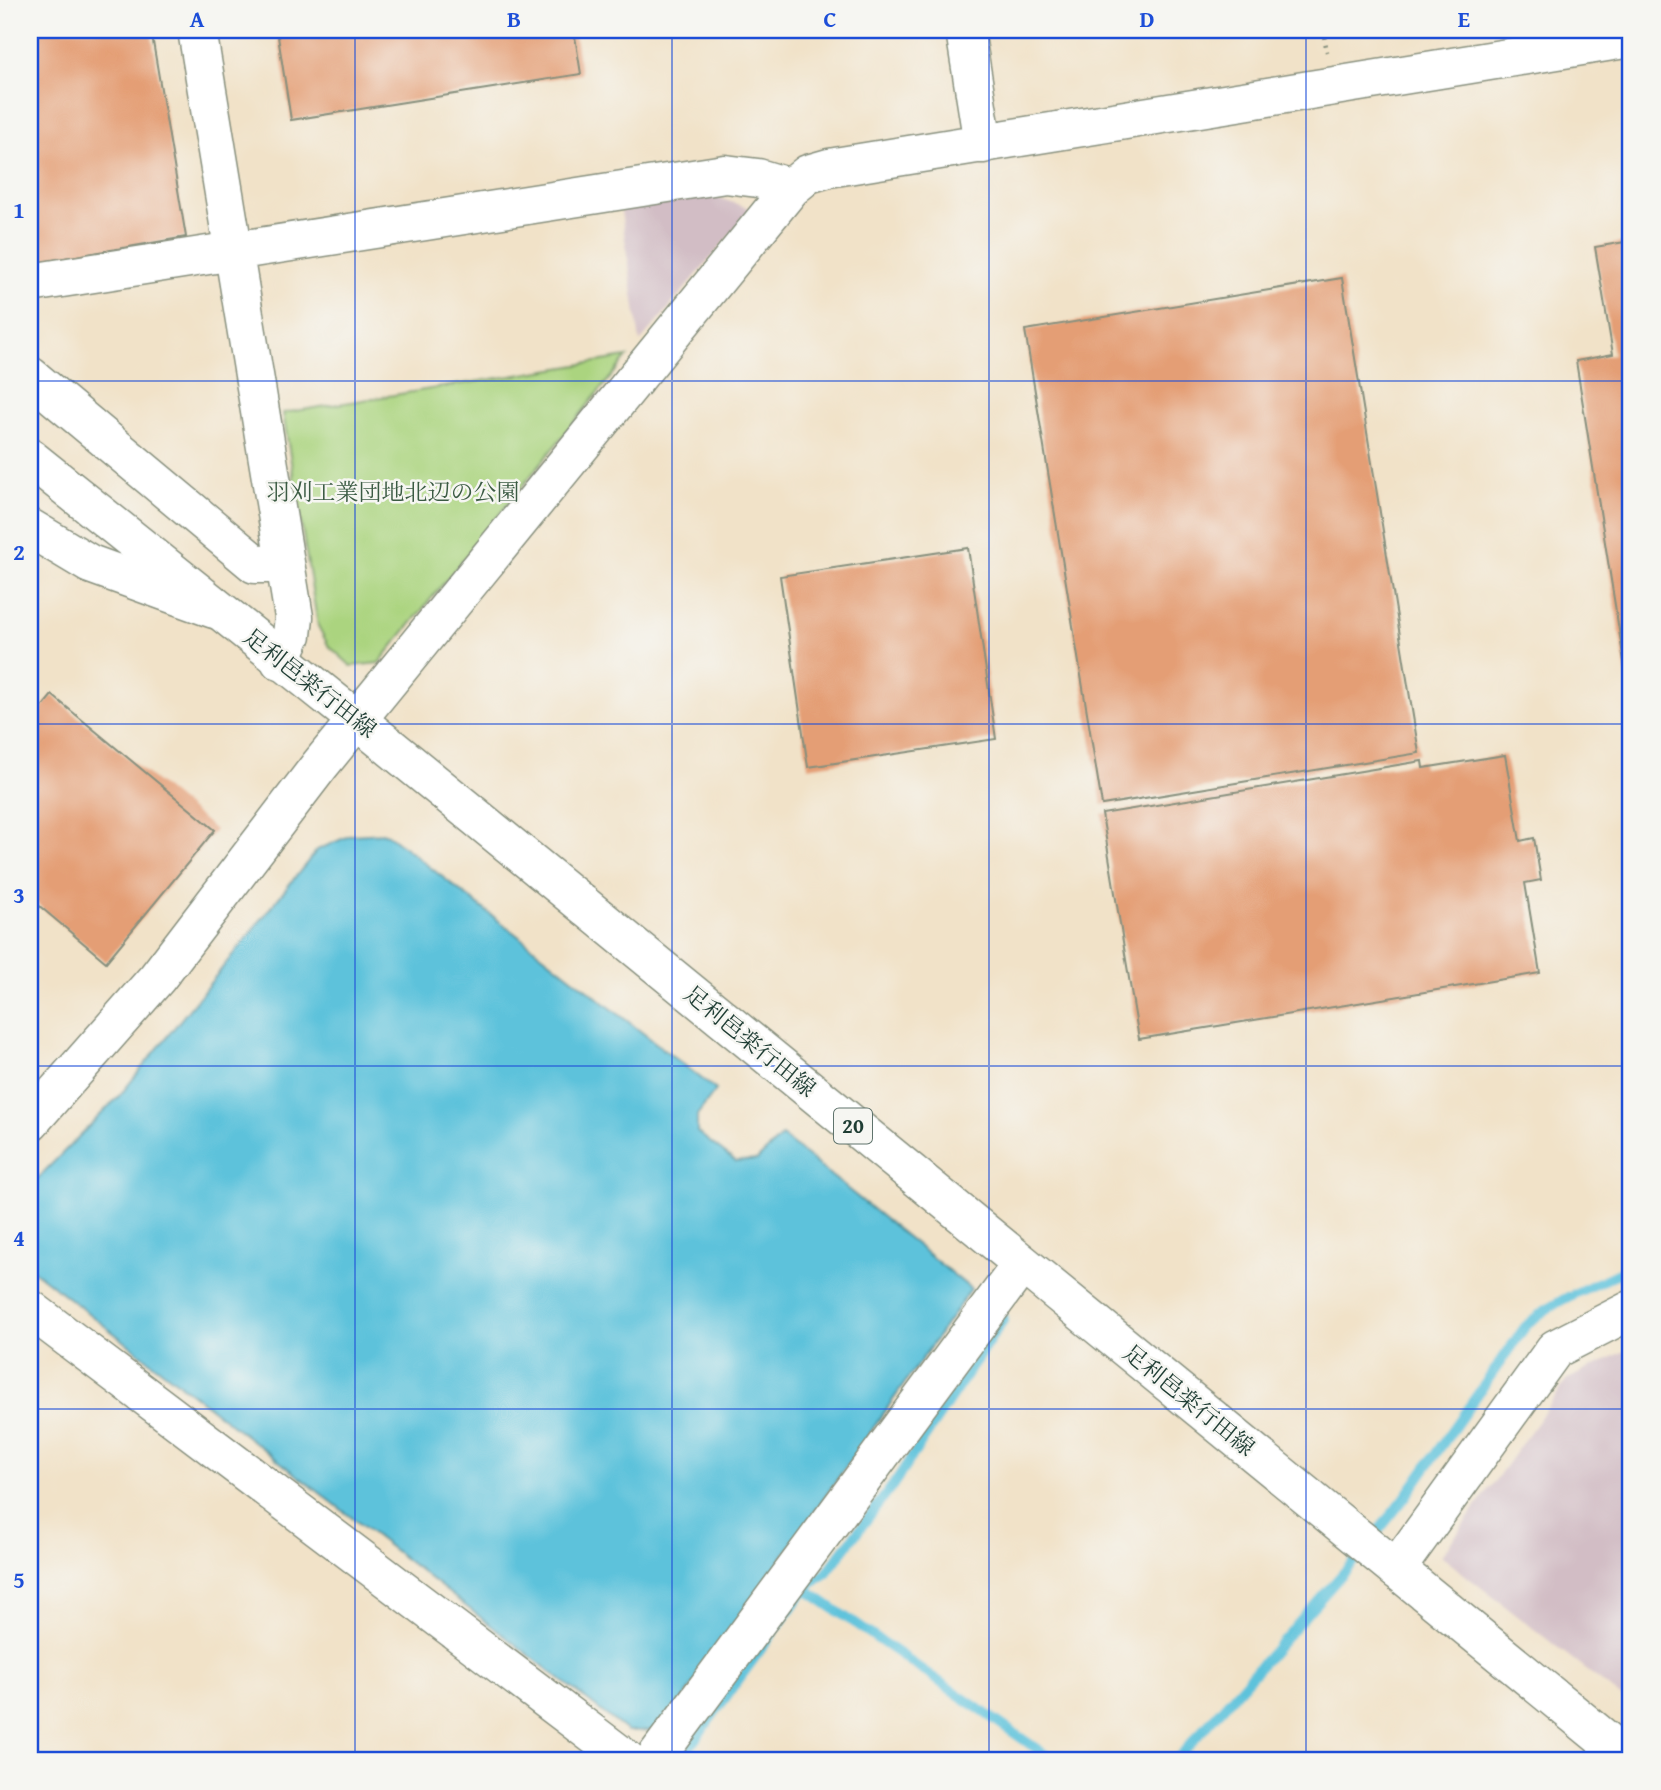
<svg xmlns="http://www.w3.org/2000/svg" width="1661" height="1790" font-family="'Gentium Book Plus','Noto Serif JP',serif">
<rect width="100%" height="100%" fill="#f6f6f2"/>
<filter id="ink" filterUnits="userSpaceOnUse"><feTurbulence type="fractalNoise" baseFrequency=".0143" numOctaves="2"/><feDisplacementMap in="SourceGraphic" scale="14" xChannelSelector="R" yChannelSelector="G"/><feConvolveMatrix kernelMatrix="1 2 1 2 8 2 1 2 1" color-interpolation-filters="sRGB"/></filter>
<filter id="wash" filterUnits="userSpaceOnUse"><feTurbulence type="fractalNoise" baseFrequency=".00686" numOctaves="4" result="noise"/><feDisplacementMap in="SourceGraphic" scale="28" xChannelSelector="R" yChannelSelector="G"/><feGaussianBlur stdDeviation="1.57" result="paint"/><feColorMatrix in="noise" values="0 0 0 0 0 0 0 0 0 0 0 0 0 0 0 0 0 1.4 0 .05"/><feComposite in="paint" operator="in"/></filter>
<g filter="url(#wash)">
<rect width="100%" height="100%" fill="#f1e2c8"/>
<path fill="#d2bdc5" d="M707 194 752 209 640 342 620 204Z
M1631 1348V1705L1441 1556 1568 1379Z"/>
<path fill="#abd47f" stroke="#65885a" stroke-width="2" d="M627 357 379 663 351 666 328 645 318 626 283 413Z"/>
<path fill="#5dc2db" stroke="#3e8088" stroke-width="2" d="M386 833 716 1090 697 1115V1132L736 1162 757 1160 782 1136 971 1289 661 1730 627 1731 30 1268V1186L121 1094 317 850 351 835Z"/>
<g fill="none" stroke-linecap="round" stroke-linejoin="round">
<path stroke="#5dc2db" stroke-width="10" d="M1371 1540 1404 1499 1525 1327C1553 1299 1596 1285 1631 1267
M805 1589 1053 1760
M680 1760 805 1589 827 1572 893 1485 1004 1319
M1176 1760 1362 1552"/>
</g>
<g id="blocks">
<path fill="#e49e74" d="M30 30H151L186 237 30 264Z
M277 30H574L581 74 291 120Z
M1631 241V699H1630L1576 361 1613 354 1595 247Z
M1342 278 1419 753 1102 805 1025 330Z
M968 548 996 739 808 767 780 576Z
M52 695 215 830 106 962 30 898V722Z
M1505 755 1520 841 1534 838 1541 880 1525 883 1540 973 1139 1039 1102 814 1422 761 1423 768Z"/>
</g>
</g>
<g filter="url(#ink)">
<use href="#blocks" fill-opacity="0" stroke="#88907e" stroke-width="2"/>
<g fill="none" stroke-linecap="round" stroke-linejoin="round">
<defs>
<path id="minor" d="M197 30 294 617 292 635 280 661
M965 30 983 144
M30 283 725 174 758 178 791 188
M30 376 255 564H285
M30 528 90 564 214 609
M30 1122 157 978 320 765 791 188 808 174 829 168 1631 38
M30 1309 627 1760
M1396 1569 1555 1349 1631 1310
M654 1760 1022 1264"/>
<path id="major" d="M30 458 357 720 1630 1760"/>
</defs>
<use href="#minor" stroke="#88907e" stroke-width="41"/>
<use href="#major" stroke="#88907e" stroke-width="41"/>
<path stroke="#88907e" stroke-width="4.5" stroke-dasharray="2 5" stroke-linecap="butt" d="M1323 30 1327 52"/>
<use href="#minor" stroke="#fff" stroke-width="38"/>
<use href="#major" stroke="#fff" stroke-width="38"/>
</g>
</g>
<path fill="none" stroke="#1d4ed8" stroke-width="2" stroke-opacity="0.55" d="M355 30V1760M672 30V1760M989 30V1760M1306 30V1760M30 381H1631M30 724H1631M30 1066H1631M30 1409H1631"/>
<g text-anchor="middle" stroke-width="5" stroke-linejoin="round" paint-order="stroke">
<rect fill="#f6f6f2" stroke="#60746d" stroke-width="2" x="834" y="1108.5" width="38" height="35" rx="5"/>
<g font-size="21" font-weight="bold" fill="#1f3d34">
<text x="853" y="1133">20</text>
</g>
<g font-size="23" fill="#3b5b43" stroke="#f6f6f2">
<text x="393" y="500">羽刈工業団地北辺の公園</text>
</g>
<g font-size="23" fill="#1f3d34" stroke="#f6f6f2">
<text transform="translate(310 683) rotate(38)" y="8">足利邑楽行田線</text>
<text transform="translate(750 1041) rotate(39)" y="8">足利邑楽行田線</text>
<text transform="translate(1189 1400) rotate(39)" y="8">足利邑楽行田線</text>
</g>
</g>
<rect width="1661" height="1790" fill="none" stroke="#f6f6f2" stroke-width="77"/>
<rect x="38" y="38" width="1584" height="1714" fill="none" stroke="#1d4ed8" stroke-width="2.5"/>
<g font-size="23" text-anchor="middle" font-weight="bold" fill="#1d4ed8">
<text x="197" y="27">A</text>
<text x="514" y="27">B</text>
<text x="830" y="27">C</text>
<text x="1147" y="27">D</text>
<text x="1464" y="27">E</text>
<text x="19" y="218">1</text>
<text x="19" y="560">2</text>
<text x="19" y="903">3</text>
<text x="19" y="1246">4</text>
<text x="19" y="1588">5</text>
</g>
</svg>
